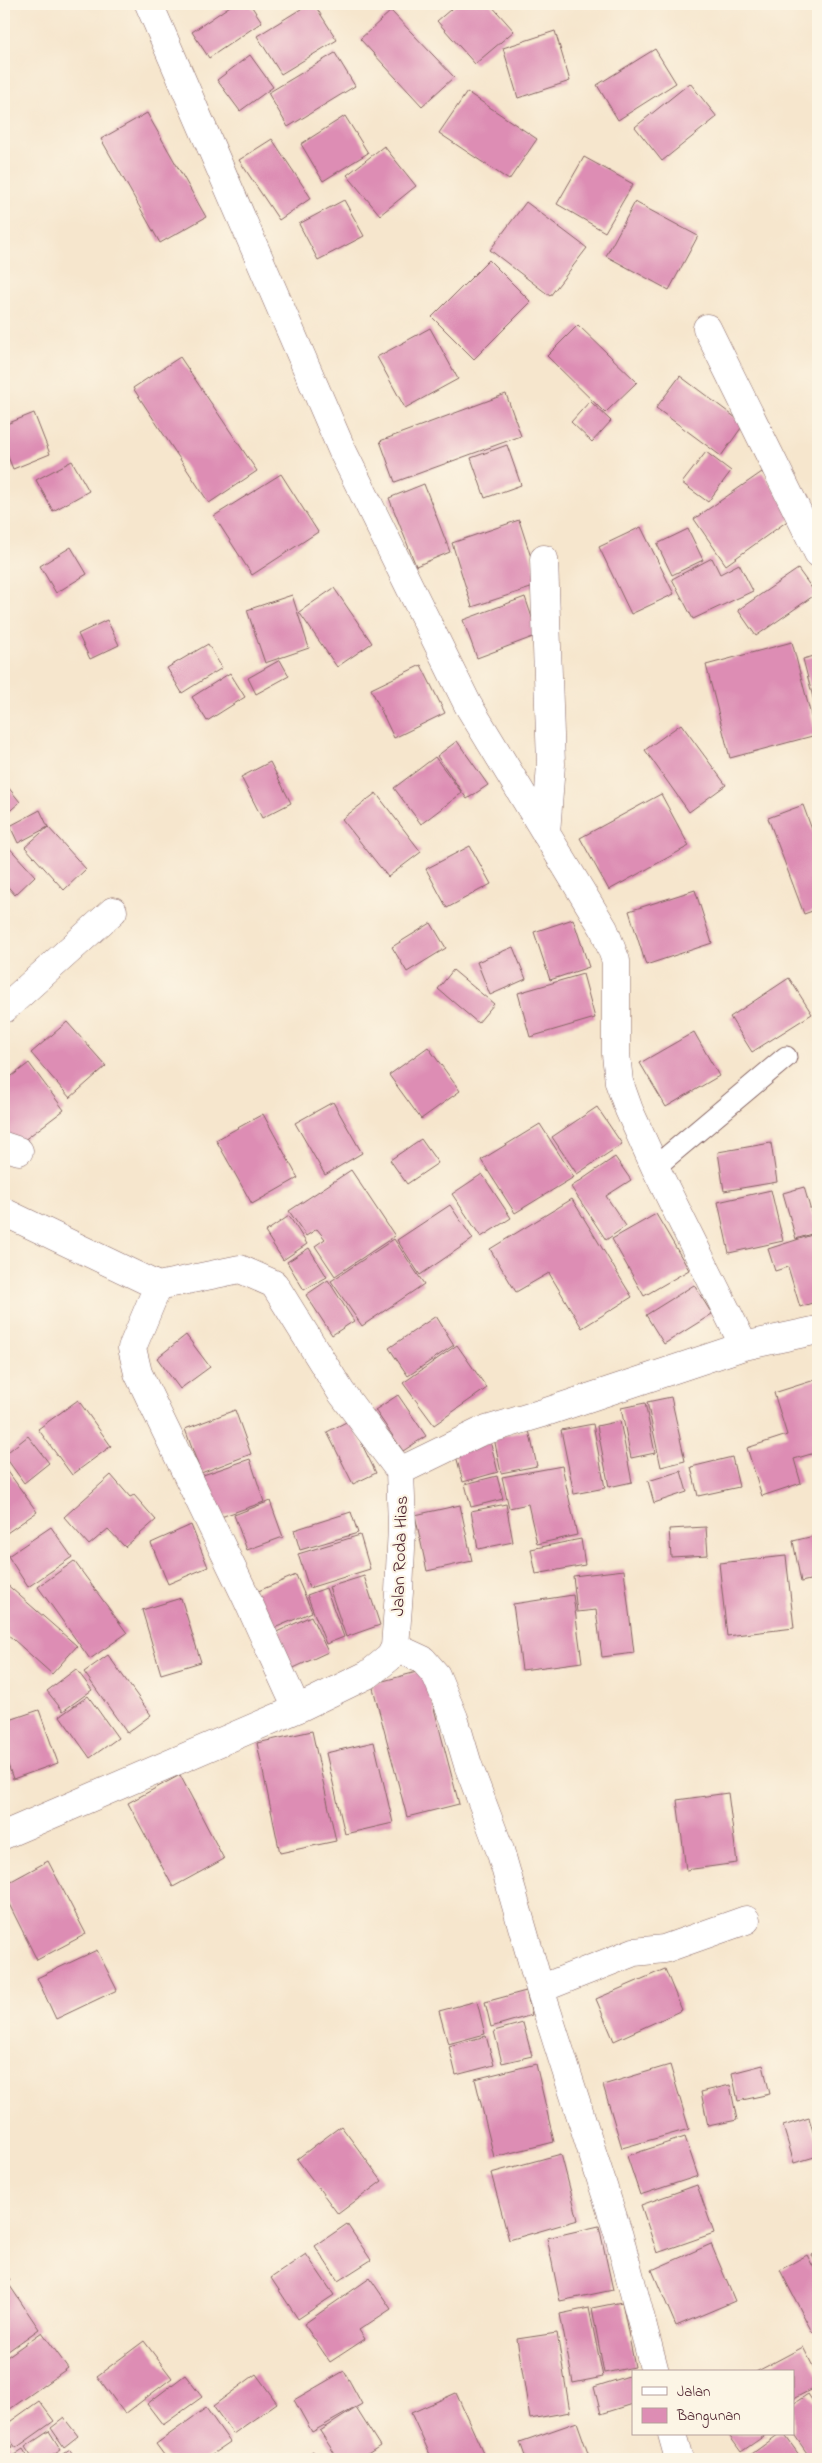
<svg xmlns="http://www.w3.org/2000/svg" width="822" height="2463" font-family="'Indie Flower',sans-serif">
<rect width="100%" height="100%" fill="#fcf5e5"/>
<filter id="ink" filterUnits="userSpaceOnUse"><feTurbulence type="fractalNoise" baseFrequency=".02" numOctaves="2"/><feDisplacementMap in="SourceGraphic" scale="10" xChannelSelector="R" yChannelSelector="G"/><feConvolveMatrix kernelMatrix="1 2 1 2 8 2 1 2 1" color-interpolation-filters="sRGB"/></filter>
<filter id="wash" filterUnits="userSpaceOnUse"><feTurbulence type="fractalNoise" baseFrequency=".0096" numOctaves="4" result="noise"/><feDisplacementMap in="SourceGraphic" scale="20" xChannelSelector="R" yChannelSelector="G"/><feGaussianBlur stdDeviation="1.12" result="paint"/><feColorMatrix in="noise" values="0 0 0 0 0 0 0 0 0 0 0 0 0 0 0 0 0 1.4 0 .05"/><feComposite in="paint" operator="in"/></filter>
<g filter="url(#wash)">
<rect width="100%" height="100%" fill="#f6e6cd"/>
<g id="blocks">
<path fill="#dd8db4" d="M233 4H250L262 22 209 58 192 32Z
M309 4H314L337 40 281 74 257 36Z
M457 4H490L514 31 475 64 437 21Z
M391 11 454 77 422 106 360 39Z
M555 31 570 81 518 98 503 48Z
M655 49 676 83 618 120 597 85Z
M335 53 355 86 288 127 268 93Z
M250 55 273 87 240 111 217 80Z
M690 83 717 117 662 161 635 127Z
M467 92 537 139 509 180 439 133Z
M147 113 206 217 160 243 101 139Z
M345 116 368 153 323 181 301 144Z
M272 139 311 198 279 220 239 160Z
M384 146 416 186 380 215 347 175Z
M584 157 633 184 605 232 557 204Z
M344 200 364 236 318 260 299 224Z
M526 202 587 248 550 296 490 250Z
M635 202 698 236 669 290 606 256Z
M489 260 531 302 474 359 432 317Z
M578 325 637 382 605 413 547 356Z
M430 328 458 379 405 408 377 357Z
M180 357 257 471 209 503 133 388Z
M680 376 744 424 721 456 656 408Z
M506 394 521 436 395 482 380 441Z
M590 401 611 421 592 442 571 422Z
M34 413 50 454 13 469 4 447V425Z
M507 445 521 485 485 498 471 458Z
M706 452 731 471 708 502 682 483Z
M72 461 89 491 53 511 36 480Z
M762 472 793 517 726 565 694 519Z
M281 474 318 532 252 575 214 516Z
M424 484 450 552 416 566 389 498Z
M519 520 540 585 472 607 452 543Z
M641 527 674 594 631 614 599 547Z
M688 529 703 560 672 575 657 544Z
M71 547 87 574 56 593 40 566Z
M712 558 720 574 739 564 753 591 693 619 672 579Z
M798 569 816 594 756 636 738 610Z
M334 588 372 643 337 667 299 612Z
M292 595 309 648 265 663 247 610Z
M525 597 538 635 477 658 463 620Z
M107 620 119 645 90 659 78 634Z
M792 642 816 735 730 758 706 665Z
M208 644 222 668 182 693 167 668Z
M818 655V717L803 659Z
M280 660 289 676 256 694 248 678Z
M421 665 445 713 394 738 371 689Z
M230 673 245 697 207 721 192 697Z
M681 724 726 785 689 812 645 750Z
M457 741 488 785 467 799 437 756Z
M435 757 462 793 421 824 394 788Z
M270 762 291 803 262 818 241 777Z
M4 782 20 802 4 816Z
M376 793 421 852 388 877 342 819Z
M661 794 689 846 609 890 580 838Z
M803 805 818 846V909L804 914 768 818Z
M40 810 48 827 86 869 64 890 25 847 48 827 18 843 10 826Z
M5 843 35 876 15 895 4 882Z
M470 846 491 884 447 908 426 869Z
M695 890 712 943 646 965 629 911Z
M573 919 589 967 550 980 534 932Z
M431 923 446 948 407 972 392 947Z
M513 947 526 979 490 995 477 962Z
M453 970 494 1004 478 1023 438 989Z
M583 974 595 1018 530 1037 518 993Z
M789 978 812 1014 752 1052 730 1017Z
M67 1022 106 1066 70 1098 31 1053Z
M694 1032 719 1076 666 1107 640 1063Z
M428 1047 460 1091 421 1119 389 1075Z
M29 1063 64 1110 15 1147 4 1132V1082Z
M333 1102 362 1153 325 1175 295 1123Z
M597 1107 622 1144 577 1174 552 1137Z
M263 1114 298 1178 252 1204 216 1140Z
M540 1124 574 1177 515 1213 481 1160Z
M421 1139 438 1163 407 1184 390 1160Z
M771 1143 777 1182 724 1191 718 1152Z
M615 1157 631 1180 606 1196 626 1226 606 1240 571 1187Z
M351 1170 395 1236 335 1276 315 1246 325 1239 317 1229 306 1236 289 1211Z
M482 1174 511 1218 481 1237 452 1194Z
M804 1187 817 1232 796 1239 783 1193Z
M771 1190 783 1241 729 1253 718 1202Z
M572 1199 632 1297 582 1328 549 1273 516 1292 490 1249Z
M450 1205 473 1239 420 1275 397 1240Z
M656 1214 689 1270 644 1296 612 1239Z
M289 1216 307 1244 283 1260 265 1232Z
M818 1233V1301L800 1307 788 1267 775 1271 768 1249Z
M394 1239 424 1284 362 1326 331 1281Z
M309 1248 327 1277 304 1290 287 1262Z
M328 1280 354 1321 332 1335 306 1295Z
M694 1285 712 1314 664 1344 646 1315Z
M436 1316 454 1345 408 1376 389 1348Z
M186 1335 210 1367 180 1389 157 1358Z
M457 1345 487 1388 434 1425 403 1383Z
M818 1379V1452L794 1459 801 1483 762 1496 747 1448 787 1435 774 1393Z
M398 1395 426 1436 403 1451 375 1410Z
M671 1397 685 1461 661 1467 647 1402Z
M78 1400 111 1446 72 1475 38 1429Z
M645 1403 655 1453 631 1458 621 1408Z
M235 1410 251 1454 201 1473 185 1429Z
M350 1420 376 1473 353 1484 327 1432Z
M620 1421 632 1482 609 1487 597 1426Z
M593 1424 605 1488 574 1494 561 1430Z
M529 1430 537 1466 501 1473 494 1438Z
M28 1436 49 1463 24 1483 4 1455Z
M490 1441 498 1472 463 1482 455 1452Z
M732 1457 739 1487 698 1496 691 1467Z
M250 1459 264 1502 215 1519 200 1476Z
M4 1466 37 1512 4 1535Z
M562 1466 577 1535 537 1544 528 1504 509 1508 502 1477Z
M681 1471 687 1492 654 1503 648 1481Z
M111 1475 130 1497 134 1495 156 1520 125 1547 108 1529 89 1545 64 1517Z
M497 1476 503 1499 471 1507 465 1484Z
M270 1501 283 1537 247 1550 234 1515Z
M506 1504 513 1542 478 1549 471 1511Z
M460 1505 472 1561 427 1571 415 1515Z
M351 1512 358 1533 300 1550 294 1530Z
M191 1525 208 1567 168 1584 151 1543Z
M51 1527 72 1557 28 1587 8 1556Z
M706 1527 708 1555 671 1557 669 1529Z
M360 1535 370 1569 309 1588 298 1554Z
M818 1535V1578L801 1582 793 1541Z
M581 1539 585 1565 536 1574 531 1549Z
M786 1556 794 1628 727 1636 719 1563Z
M74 1561 127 1633 90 1659 38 1587Z
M624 1570 634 1653 602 1657 596 1610 577 1612 573 1576Z
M296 1575 312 1612 265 1632 249 1595Z
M364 1576 380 1625 346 1637 329 1587Z
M4 1582 77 1646 52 1674 4 1631Z
M326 1588 344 1637 326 1644 307 1595Z
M573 1595 582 1662 522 1670 513 1604Z
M181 1598 201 1662 161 1674 142 1610Z
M311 1616 328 1652 285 1672 268 1636Z
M108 1655 151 1715 127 1733 84 1672Z
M76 1669 92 1690 63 1711 47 1691Z
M424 1670 459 1804 407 1817 372 1684Z
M88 1696 118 1738 90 1758 60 1716Z
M39 1710 58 1763 13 1779 4 1753V1722Z
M312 1731 336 1841 280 1853 257 1743Z
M374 1742 393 1823 345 1834 326 1753Z
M180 1775 224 1859 173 1887 128 1803Z
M728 1793 737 1863 686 1870 677 1800Z
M48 1861 86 1934 37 1960 4 1894V1885Z
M97 1950 117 1990 56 2019 37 1978Z
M665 1969 682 2010 614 2041 596 1999Z
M526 1991 532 2015 491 2027 485 2002Z
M477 2001 485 2034 448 2044 439 2011Z
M523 2023 532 2056 502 2063 494 2031Z
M486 2036 494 2065 456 2075 449 2046Z
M536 2064 554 2142 494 2157 475 2079Z
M670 2065 689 2129 622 2148 603 2085Z
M763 2065 770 2094 738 2101 732 2073Z
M730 2085 737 2120 708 2126 701 2092Z
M809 2118 818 2148V2156L794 2163 783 2126Z
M341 2126 382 2181 338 2214 297 2159Z
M685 2137 698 2176 640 2195 627 2156Z
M561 2154 578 2220 509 2240 491 2173Z
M697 2185 714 2233 657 2253 641 2205Z
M347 2224 371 2260 338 2281 315 2246Z
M599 2226 613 2290 560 2301 547 2238Z
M711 2244 735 2301 676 2326 652 2270Z
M818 2252V2268L812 2255Z
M306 2254 334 2295 298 2319 271 2278Z
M807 2255 818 2276V2328L812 2332 780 2270Z
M4 2270 10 2280 4 2284Z
M370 2278 391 2309 359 2330 365 2339 330 2362 304 2324Z
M10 2286 39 2329 4 2354V2290Z
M622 2302 635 2367 604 2373 592 2308Z
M589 2308 603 2377 573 2383 560 2314Z
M42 2332 68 2368 10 2409 4 2400V2359Z
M557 2333 570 2412 530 2419 517 2339Z
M144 2341 172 2378 125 2414 97 2376Z
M803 2347 818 2376V2386L793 2399V2372H756Z
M344 2371 362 2404 312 2432 294 2400Z
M256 2374 277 2403 233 2434 213 2406Z
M185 2375 202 2397 163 2425 147 2404Z
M632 2375 633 2404 601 2414 594 2387Z
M456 2393 486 2459H432L411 2413Z
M808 2394 818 2409V2459H811L793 2433V2404Z
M39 2401 54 2421 16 2448 4 2431V2426Z
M206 2408 230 2442 205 2459H167L156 2444Z
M356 2408 380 2446 360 2459H338L320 2431Z
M64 2418 78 2436 64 2447 51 2428Z
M577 2422 590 2459H526L520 2442Z
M49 2431 61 2450 47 2459H33L25 2447Z
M728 2434H767L741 2452Z
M779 2434H784L802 2459H745Z
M4 2436 12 2447 4 2453Z
M23 2449 29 2459H8Z
M70 2450 76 2459H56Z
M313 2451 319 2459H300Z"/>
</g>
</g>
<g filter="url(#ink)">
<use href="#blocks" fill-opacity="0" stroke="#866564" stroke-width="1"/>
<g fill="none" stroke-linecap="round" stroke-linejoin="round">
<defs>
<path id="lane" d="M655 1167 786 1057"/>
<path id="street" d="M149 4 342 450 468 705 604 929 616 961V1054L619 1082 629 1110 655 1167 744 1346
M707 328 818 553
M544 559 551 764 546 834
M4 1009 113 911
M4 1146 19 1151
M4 1212 158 1286 240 1269 274 1284 341 1392 400 1471
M158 1286 132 1348 138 1373 246 1597 297 1709
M400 1471 480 1432 543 1413 744 1346 818 1330
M395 1647 423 1660 436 1675 454 1718 468 1765 500 1850 540 1989 619 2236 655 2372
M4 1835 297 1709 369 1674 390 1657 395 1647 399 1592 402 1526 400 1471
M540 1989 634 1952 664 1949 746 1920
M672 2434 679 2459"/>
</defs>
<use href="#lane" stroke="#866564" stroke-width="23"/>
<use href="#street" stroke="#866564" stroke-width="29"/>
<use href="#lane" stroke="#fff" stroke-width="21"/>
<use href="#street" stroke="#fff" stroke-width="28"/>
</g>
</g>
<g text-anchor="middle" stroke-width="4.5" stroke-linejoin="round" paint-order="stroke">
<g font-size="18" fill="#4a1f2b" stroke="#fcf5e5">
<text transform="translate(399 1556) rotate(-88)" y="6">Jalan Roda Hias</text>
</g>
</g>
<rect width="822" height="2463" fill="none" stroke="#fcf5e5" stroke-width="20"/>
<rect x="632" y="2370" width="162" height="65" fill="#fcf5e5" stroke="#b59f9b"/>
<rect x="642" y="2387" width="25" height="8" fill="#ffffff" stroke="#b59f9b"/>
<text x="677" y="2396" font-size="15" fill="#4a1f2b">Jalan</text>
<rect x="642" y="2408" width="25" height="15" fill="#dd8db4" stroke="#b59f9b"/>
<text x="677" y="2420" font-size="15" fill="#4a1f2b">Bangunan</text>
</svg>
